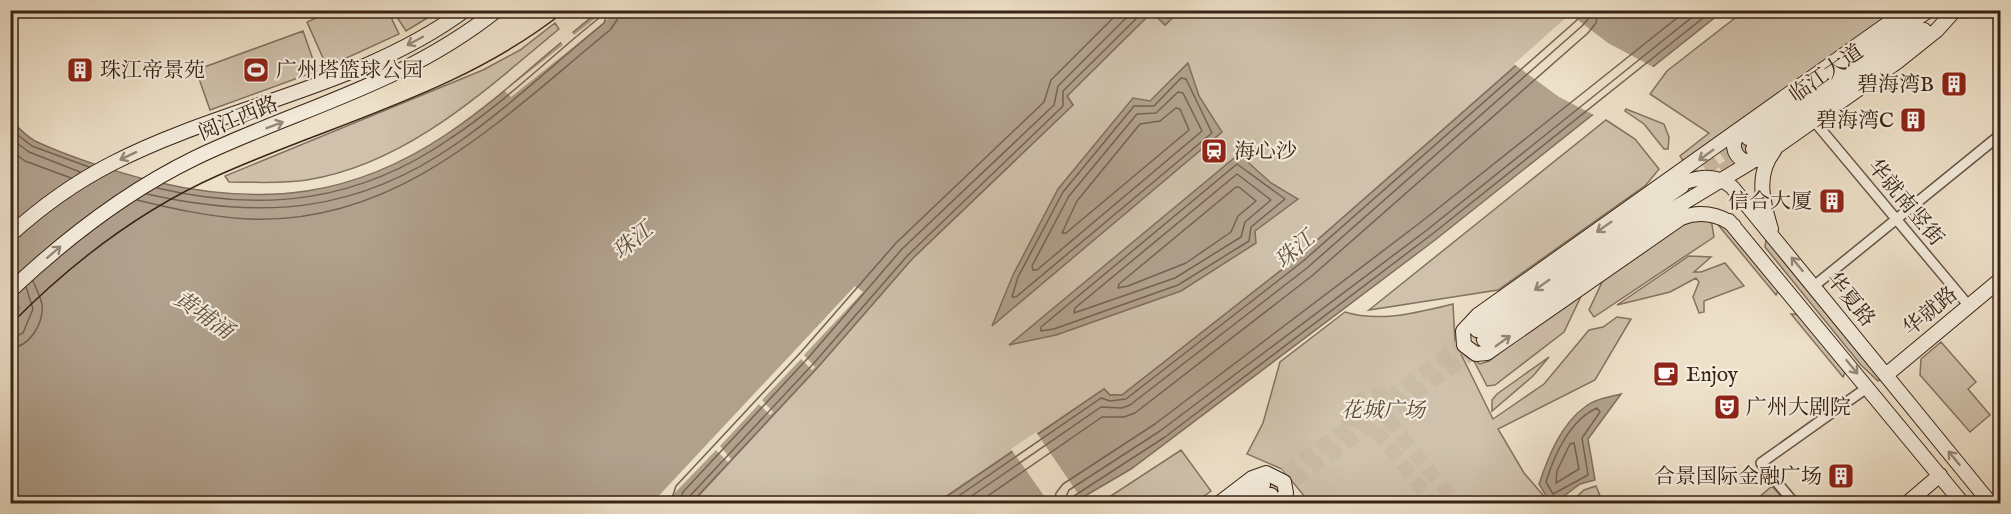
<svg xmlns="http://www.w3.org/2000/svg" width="2011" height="514" font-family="'IM FELL English','Noto Serif SC',serif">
<rect width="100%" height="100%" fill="#eee1c9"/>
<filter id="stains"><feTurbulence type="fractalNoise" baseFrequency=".00333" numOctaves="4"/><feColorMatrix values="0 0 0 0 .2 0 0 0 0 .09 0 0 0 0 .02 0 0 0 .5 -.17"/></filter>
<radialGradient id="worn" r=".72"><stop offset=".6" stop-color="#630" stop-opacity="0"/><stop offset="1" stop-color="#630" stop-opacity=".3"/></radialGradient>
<path fill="#cfc1ab" stroke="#847260" stroke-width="1.5" d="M333 10 388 11 399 34 327 67 307 22Z
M1180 10 1578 11 1298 257 1122 395H1110L1104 389 936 503 691 504 818 367 912 259 1073 105 1067 96 1152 12 1165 25Z
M393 11H439L406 31Z
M1744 11H1896L1684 162 1680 156 1709 133 1650 94 1667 71Z
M555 23 559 29C484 91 407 164 307 180 282 184 254 182 229 182L225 176 483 70 520 50Z
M303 31 317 71 210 110 196 70Z
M1626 109 1664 124 1669 137 1668 149H1664L1644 124 1625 111Z
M1606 120 1635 139 1659 169 1646 185 1498 290 1369 310Z
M1711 219 1714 237 1594 317 1589 310 1604 278 1685 222Z
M1719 226 1727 227 1780 289 1776 295Z
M1766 240H1769L1882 379 1878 381 1861 365 1765 247Z
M1689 256 1711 257 1694 272H1701L1725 263 1744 286 1704 301V312L1699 313 1693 297 1699 282 1696 278 1670 292 1617 305Z
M1585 288 1564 332 1495 385 1487 386 1473 359 1480 364 1489 361Z
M1453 304 1455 342 1493 419 1544 384 1589 330 1603 327 1617 317 1631 319 1595 380 1498 429 1524 473 1550 503H1310L1282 469 1247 454 1263 423 1280 362 1345 312C1380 323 1419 312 1453 304Z
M1791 314 1804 315 1846 370 1843 377Z
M1941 342 1976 382 1968 389 1990 415 1970 432 1920 375 1921 359Z
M1549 357 1533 376 1492 411V400L1497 394Z
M1181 450 1211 491 1194 503H1100Z
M1596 486 1603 503H1570L1584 490Z
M1772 486 1787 503H1762L1757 499Z"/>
<path fill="#b0a08c" stroke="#806e5d" stroke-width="1.5" d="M599 11H1180L1165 25 1152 12 1067 96 1073 105 912 259 818 367 691 503H11L10 332 19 308 10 284 11 121C18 127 26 136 35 141 69 157 119 173 156 182 264 207 353 197 447 134 501 98 548 51 599 11Z
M1578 11H1723L1435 240 1131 469 1073 503 936 504 1104 389 1110 395H1122L1298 257Z
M1188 63 1199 96 1222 132 992 326 1013 275 1058 189 1133 98 1150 101Z
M1239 154 1271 183 1298 199 1255 231 1256 243 1181 291 1056 335 1009 345Z
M1621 394 1588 439 1595 480 1580 484 1556 502 1548 499 1539 484C1548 457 1561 424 1585 407 1595 399 1609 397 1621 394Z"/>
<path fill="#eee1c9" d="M605 11H618L511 97 505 91 563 45 560 41 572 32 574 35Z
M1570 14 1608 43 1655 68 1596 116 1559 97 1514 64Z
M855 286 863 292 804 355 815 367 812 370 801 359 762 400 773 412 770 415 759 404 720 446 731 459 728 462 716 450 665 503H652Z
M1036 432 1083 501 1079 504 1049 503 1011 449Z"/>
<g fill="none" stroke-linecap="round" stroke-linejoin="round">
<path stroke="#746251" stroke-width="1.5" d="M1181 78 1186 79 1212 133 1016 297H1012L1018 277 1063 192 1134 106H1154Z
M1178 92 1183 93 1202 131 1037 270H1033L1032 266 1069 196 1137 114 1156 113Z
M1176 108 1180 109 1189 130 1066 233H1062L1077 201 1140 124 1160 121Z
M10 129 32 146 89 167
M10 138 29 152 80 172
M10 150 25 161 71 178
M1237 164 1285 199 1251 227 1249 241 1178 285 1054 329 1041 331V327Z
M1237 174 1271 200 1245 222 1241 237 1175 278 1074 313 1075 308Z
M1236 187H1239L1256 201 1238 216 1231 232 1186 263 1128 286 1118 288 1119 284Z
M157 188C264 213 359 202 451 138 504 103 550 57 599 18L602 10
M147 194C262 220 357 213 456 144 508 108 555 63 604 23L609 10
M137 200C174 209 210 217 249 219 400 225 502 118 610 30L617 20 618 10
M10 339 23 333 33 309 26 287
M10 348C30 347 44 323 42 304 40 296 36 288 33 281
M1597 408 1600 412 1582 438 1588 475 1553 494 1546 482C1554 455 1570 420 1597 408Z
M1574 443 1579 469 1556 483 1557 471 1570 444Z
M670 504 676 486 801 352 896 243 1044 102 1051 80 1121 10
M679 504 683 492 808 358 902 249 1054 105 1058 86 1134 10
M687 504 689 497 814 363 908 255 1063 106V91L1145 10
M947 504 1101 398 1110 401 1126 399 1302 262 1577 20 1582 10
M960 504 1101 407 1122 408 1130 405 1307 268 1582 26 1588 19 1589 10
M976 504 1102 417H1124L1135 413 1313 275 1588 33 1596 23 1598 10
M1054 504 1056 493 1063 484 1155 424 1421 222 1687 10
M1063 504 1069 490 1160 431 1427 230 1701 10
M1071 504 1074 496 1165 437 1431 235 1713 10"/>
<path stroke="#cabba5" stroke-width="14" stroke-dasharray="14 7" stroke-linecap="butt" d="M1688 181 1743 141
M1705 184 1753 149
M1388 419 1456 504
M1346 425 1360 400 1393 391
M1376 430 1433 504
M1268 485 1488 326
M1277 493 1495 336"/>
<defs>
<path id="street" d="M1814 121 1969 306
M1814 286 2000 135
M1795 504 1761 463 1868 387"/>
<path id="secondary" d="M1994 10 2000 14
M1740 132C1731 142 1732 154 1744 161L1756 160
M1748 138 1929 10
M1753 149 1924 30
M1671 187C1692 179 1713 171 1732 187L1991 504
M1729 221 1963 504
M1734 226C1719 213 1698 211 1681 218L1487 353 1476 354 1464 345 1463 331 1478 315 1907 10
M1771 229C1763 203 1755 175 1774 151
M10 235C41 207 74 183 111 164 225 105 359 88 465 10
M10 291C66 238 125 192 195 158 299 108 403 85 497 10
M1477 330 1682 186
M1484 340 1665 214 1776 147 1897 62 1937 30 1955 10
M1886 375 2000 280
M1218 504 1252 478 1266 473 1284 482 1286 493 1279 504
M1239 504 1263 485
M1259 504 1271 495
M1906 504 1940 475"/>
</defs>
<use href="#street" stroke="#665243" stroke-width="12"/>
<use href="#secondary" stroke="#392316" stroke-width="16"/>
<use href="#street" stroke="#f4ecdc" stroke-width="9"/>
<use href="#secondary" stroke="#f4ecdc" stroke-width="14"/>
<path stroke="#392316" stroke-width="1.5" d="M10 325C70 264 140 210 219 175 335 123 465 92 566 10"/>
</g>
<defs><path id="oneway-shaft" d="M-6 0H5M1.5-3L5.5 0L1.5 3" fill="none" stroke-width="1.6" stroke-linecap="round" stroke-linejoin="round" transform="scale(1.5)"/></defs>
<g stroke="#968879">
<use href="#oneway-shaft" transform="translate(415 41) rotate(152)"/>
<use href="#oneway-shaft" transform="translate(275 125) rotate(-21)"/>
<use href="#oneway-shaft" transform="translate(1706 155) rotate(144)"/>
<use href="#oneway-shaft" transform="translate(128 156) rotate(155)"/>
<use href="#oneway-shaft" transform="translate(1604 227) rotate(145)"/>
<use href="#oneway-shaft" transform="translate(54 252) rotate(-41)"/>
<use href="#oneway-shaft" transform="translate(1797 264) rotate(-129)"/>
<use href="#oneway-shaft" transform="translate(1542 285) rotate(145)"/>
<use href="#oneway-shaft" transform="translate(1503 341) rotate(-36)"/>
<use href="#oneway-shaft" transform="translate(1852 367) rotate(51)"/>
<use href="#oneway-shaft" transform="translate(1954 458) rotate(-129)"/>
</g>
<defs>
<symbol id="building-square" viewBox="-11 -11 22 22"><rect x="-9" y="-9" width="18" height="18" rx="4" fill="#8f2418" stroke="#f4ecdc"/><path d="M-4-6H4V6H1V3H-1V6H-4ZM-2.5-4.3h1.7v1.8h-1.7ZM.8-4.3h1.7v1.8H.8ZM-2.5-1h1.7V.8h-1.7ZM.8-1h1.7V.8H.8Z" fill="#fff"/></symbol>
<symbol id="stadium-square" viewBox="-11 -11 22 22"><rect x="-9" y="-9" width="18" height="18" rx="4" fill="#8f2418" stroke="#f4ecdc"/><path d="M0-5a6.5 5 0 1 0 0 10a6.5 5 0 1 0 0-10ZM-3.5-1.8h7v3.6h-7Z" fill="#fff"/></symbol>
<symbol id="station-square" viewBox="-11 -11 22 22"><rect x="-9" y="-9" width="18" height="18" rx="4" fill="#8f2418" stroke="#f4ecdc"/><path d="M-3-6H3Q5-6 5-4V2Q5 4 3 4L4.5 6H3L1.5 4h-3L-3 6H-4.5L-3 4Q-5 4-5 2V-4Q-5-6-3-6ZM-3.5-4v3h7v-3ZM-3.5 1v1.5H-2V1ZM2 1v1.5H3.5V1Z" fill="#fff"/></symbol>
<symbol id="cafe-square" viewBox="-11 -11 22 22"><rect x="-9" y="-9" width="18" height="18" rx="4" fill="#8f2418" stroke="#f4ecdc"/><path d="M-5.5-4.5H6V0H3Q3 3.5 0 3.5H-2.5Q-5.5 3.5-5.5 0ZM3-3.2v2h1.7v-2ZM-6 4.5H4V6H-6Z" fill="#fff"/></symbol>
<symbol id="theatre-square" viewBox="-11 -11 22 22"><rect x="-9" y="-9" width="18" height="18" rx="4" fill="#8f2418" stroke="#f4ecdc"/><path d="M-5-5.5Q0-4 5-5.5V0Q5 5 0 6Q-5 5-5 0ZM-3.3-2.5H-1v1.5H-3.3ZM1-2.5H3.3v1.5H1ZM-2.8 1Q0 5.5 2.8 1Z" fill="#fff"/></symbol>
</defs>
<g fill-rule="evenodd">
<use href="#building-square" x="65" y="55" width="30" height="30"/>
<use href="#stadium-square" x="241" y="55" width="30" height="30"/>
<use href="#building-square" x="1939" y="69" width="30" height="30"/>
<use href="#building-square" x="1898" y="105" width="30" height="30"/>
<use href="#station-square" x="1199" y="136" width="30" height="30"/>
<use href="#building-square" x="1817" y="186" width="30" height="30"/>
<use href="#cafe-square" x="1651" y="359" width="30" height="30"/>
<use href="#theatre-square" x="1712" y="392" width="30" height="30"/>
<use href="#building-square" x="1826" y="461" width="30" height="30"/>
</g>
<g text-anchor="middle" stroke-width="4.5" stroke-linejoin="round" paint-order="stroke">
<g font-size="21" fill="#392316" stroke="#f4ecdc" text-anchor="start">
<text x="100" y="77">珠江帝景苑</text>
<text x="276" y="77">广州塔篮球公园</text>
<text x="1934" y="91" text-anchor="end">碧海湾B</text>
<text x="1894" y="127" text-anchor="end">碧海湾C</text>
<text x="1234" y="158">海心沙</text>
<text x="1812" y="208" text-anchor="end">信合大厦</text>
<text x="1686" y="381">Enjoy</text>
<text x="1746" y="414">广州大剧院</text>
<text x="1822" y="483" text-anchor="end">合景国际金融广场</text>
</g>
<g font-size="21" fill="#392316" stroke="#f4ecdc">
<text transform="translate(1826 73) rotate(-35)" y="7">临江大道</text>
<text transform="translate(238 118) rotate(-22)" y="7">阅江西路</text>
<text transform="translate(1906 202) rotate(50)" y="7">华就南竖街</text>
<text transform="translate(1851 299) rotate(51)" y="7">华夏路</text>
<text transform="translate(1930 311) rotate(-40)" y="7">华就路</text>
</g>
<g font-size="21" font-style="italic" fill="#5e4a3b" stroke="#f4ecdc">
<text x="1383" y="417">花城广场</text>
</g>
<g font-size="22" font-style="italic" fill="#634f3f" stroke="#f4ecdc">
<text transform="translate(632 240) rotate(-40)" y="8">珠江</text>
<text transform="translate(1294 249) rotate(-41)" y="8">珠江</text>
<text transform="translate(204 314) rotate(35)" y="8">黄埔涌</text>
</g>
</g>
<rect width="2011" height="514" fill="none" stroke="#eee1c9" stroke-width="36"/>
<rect x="12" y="12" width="1987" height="490" fill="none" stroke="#392316" stroke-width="3"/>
<rect x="18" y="18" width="1975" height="478" fill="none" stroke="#392316" stroke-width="1.5"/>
<rect width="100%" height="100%" filter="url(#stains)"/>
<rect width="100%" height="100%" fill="url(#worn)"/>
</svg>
